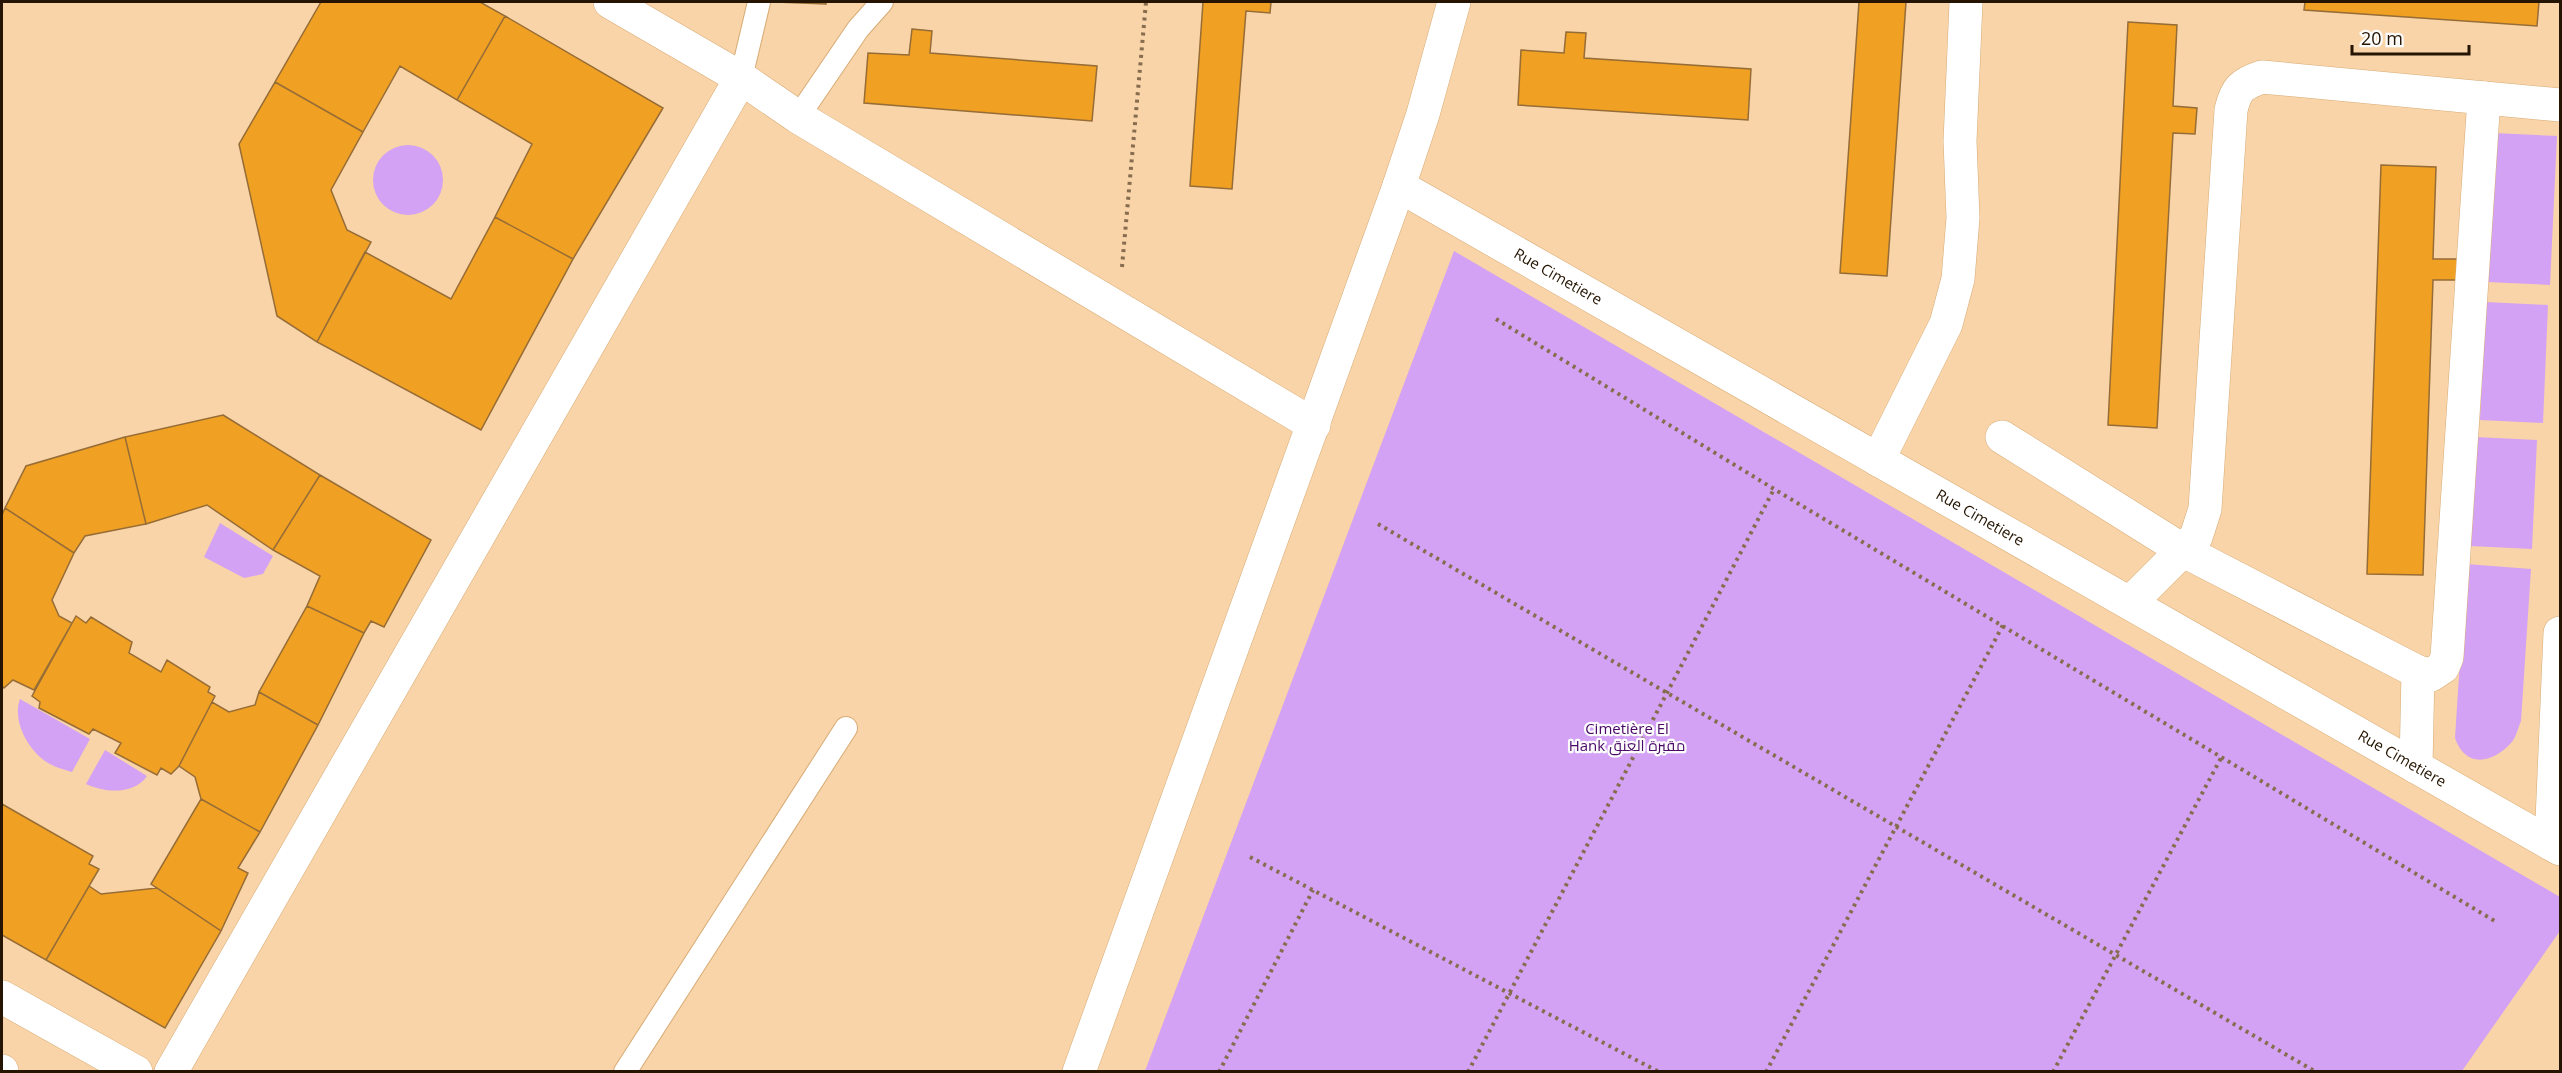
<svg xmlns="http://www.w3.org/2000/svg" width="2562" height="1073" font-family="'Open Sans',Cairo,sans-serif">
<rect width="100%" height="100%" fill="#f9d4a8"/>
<path fill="#d3a2f4" d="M2494 133 2557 136 2550 285 2487 282Z
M373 180a35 35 0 1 1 70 0a35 35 0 1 1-70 0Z
M1454 251 2560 897V931L2462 1071H1145Z
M2485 302 2548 305 2543 423 2480 420Z
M2475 437 2537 440 2532 549 2470 546Z
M220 523 273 556 263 574 244 578 204 557Z
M2466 564 2531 569 2521 721C2518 728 2516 738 2511 743 2492 764 2465 768 2455 738Z
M20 699 90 739 72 772C63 769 53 767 45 761 28 749 12 721 20 699Z
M105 750 147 776C134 795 105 793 86 784Z"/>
<path fill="#f0a022" stroke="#966c37" stroke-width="1.5" d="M321 2H480L505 16 457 100 400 66 363 132 275 82Z
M776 2H826V4Z
M1203 2H1271L1270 13 1246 11 1232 189 1190 186Z
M1859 2H1906L1887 276 1840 273Z
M2305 2H2539L2537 26 2304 10Z
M505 16 663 108 573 259 495 217 532 144 457 100Z
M2128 22 2177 25 2173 106 2197 108 2195 134 2173 133 2157 428 2108 425Z
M912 29 932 31 930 53 1097 66 1092 121 864 103 868 53 909 55Z
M1566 32 1586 33 1584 58 1751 69 1748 120 1518 105 1521 50 1564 53Z
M275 82 363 132 331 190 347 230 371 242 317 342 277 316 239 144Z
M2381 165 2436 167 2433 259H2458V280H2433L2423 575 2367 574Z
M495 217 573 259 481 430 317 342 365 252 451 299Z
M223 415 320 475 273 550 207 505 146 524 125 437Z
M125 437 146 524 85 536 74 553 5 508 26 466Z
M320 475 431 540 384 627 371 621 364 633 307 606 320 576 273 550Z
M5 508 74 553 52 600 59 616 72 623 34 690 13 680 4 688 2 686V515Z
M307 606 364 633 318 725 259 692Z
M76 616 86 623 91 617 132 642 129 653 161 672 167 660 210 687 208 692 215 696 212 702 179 766 171 774 161 768 157 775 115 753 121 743 93 729 89 734 39 708 40 702 32 696Z
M259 692 318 725 260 832 201 799 195 777 179 766 212 702 229 712 255 705Z
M201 799 260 832 238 868 248 873 221 931 151 884Z
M2 804 93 856 89 864 99 869 46 960 2 935Z
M89 886 101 894 157 888 221 931 165 1028 46 960Z"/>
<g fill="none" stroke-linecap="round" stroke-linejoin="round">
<defs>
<path id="service" d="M741 78 759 2
M798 117 858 29 882 2
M625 1072 846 728"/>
<g id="minor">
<path d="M610 2 741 78 798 117 1314 425"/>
<path id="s1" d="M1399 186 2560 849"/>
<path d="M2002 437 2184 551 2418 672"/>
<path d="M1878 460 1946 324 1958 279 1963 218 1960 141 1966 2"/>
<path d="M2130 603 2196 537 2205 509 2231 110C2236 89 2241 84 2262 77L2560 105"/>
<path d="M2416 767 2418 672 2431 675 2443 667 2447 657 2484 98"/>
<path d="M2551 844 2560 633"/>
<path d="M2 997 136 1072"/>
<path d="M2 1071V1072"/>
<path d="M171 1072 741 78"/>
</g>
<path id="tertiary" d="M1079 1072 1399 186 1423 114 1454 2"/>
</defs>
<use href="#service" stroke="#d7ab75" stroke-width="24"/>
<use href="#minor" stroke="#d7ab75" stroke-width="34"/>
<use href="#tertiary" stroke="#d7ab75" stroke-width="34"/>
<path stroke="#876d4f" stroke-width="4" stroke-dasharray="3 4.5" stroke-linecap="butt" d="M1122 267 1146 2
M1496 319 1774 489 2498 923
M1378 524 2316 1072
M1250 857 1659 1072
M1219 1072 1313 890
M1468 1072 1774 489
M1766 1072 2003 625
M2053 1072 2221 758"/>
<use href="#service" stroke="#fff" stroke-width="22"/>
<use href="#minor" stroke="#fff" stroke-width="33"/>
<use href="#tertiary" stroke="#fff" stroke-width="33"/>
</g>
<g text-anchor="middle" stroke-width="4.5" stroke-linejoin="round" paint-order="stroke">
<g font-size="15" fill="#241401" stroke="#fcfcfc">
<text dy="5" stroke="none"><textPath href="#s1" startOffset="183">Rue Cimetiere</textPath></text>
<text dy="5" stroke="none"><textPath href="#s1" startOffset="669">Rue Cimetiere</textPath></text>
<text dy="5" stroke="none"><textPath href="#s1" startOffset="1155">Rue Cimetiere</textPath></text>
</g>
<g font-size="15" fill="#4a0867" stroke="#fcfcfc">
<text x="1627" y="734">Cimetière El<tspan x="1627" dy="17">Hank مقبرة العنق</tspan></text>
</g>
</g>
<rect width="2562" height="1073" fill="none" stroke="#241401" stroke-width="6"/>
<path d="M2352 45v9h117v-9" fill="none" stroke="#241401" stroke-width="3"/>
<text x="2361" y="45" font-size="18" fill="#241401" stroke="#fcfcfc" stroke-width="4.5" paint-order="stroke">20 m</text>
</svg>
